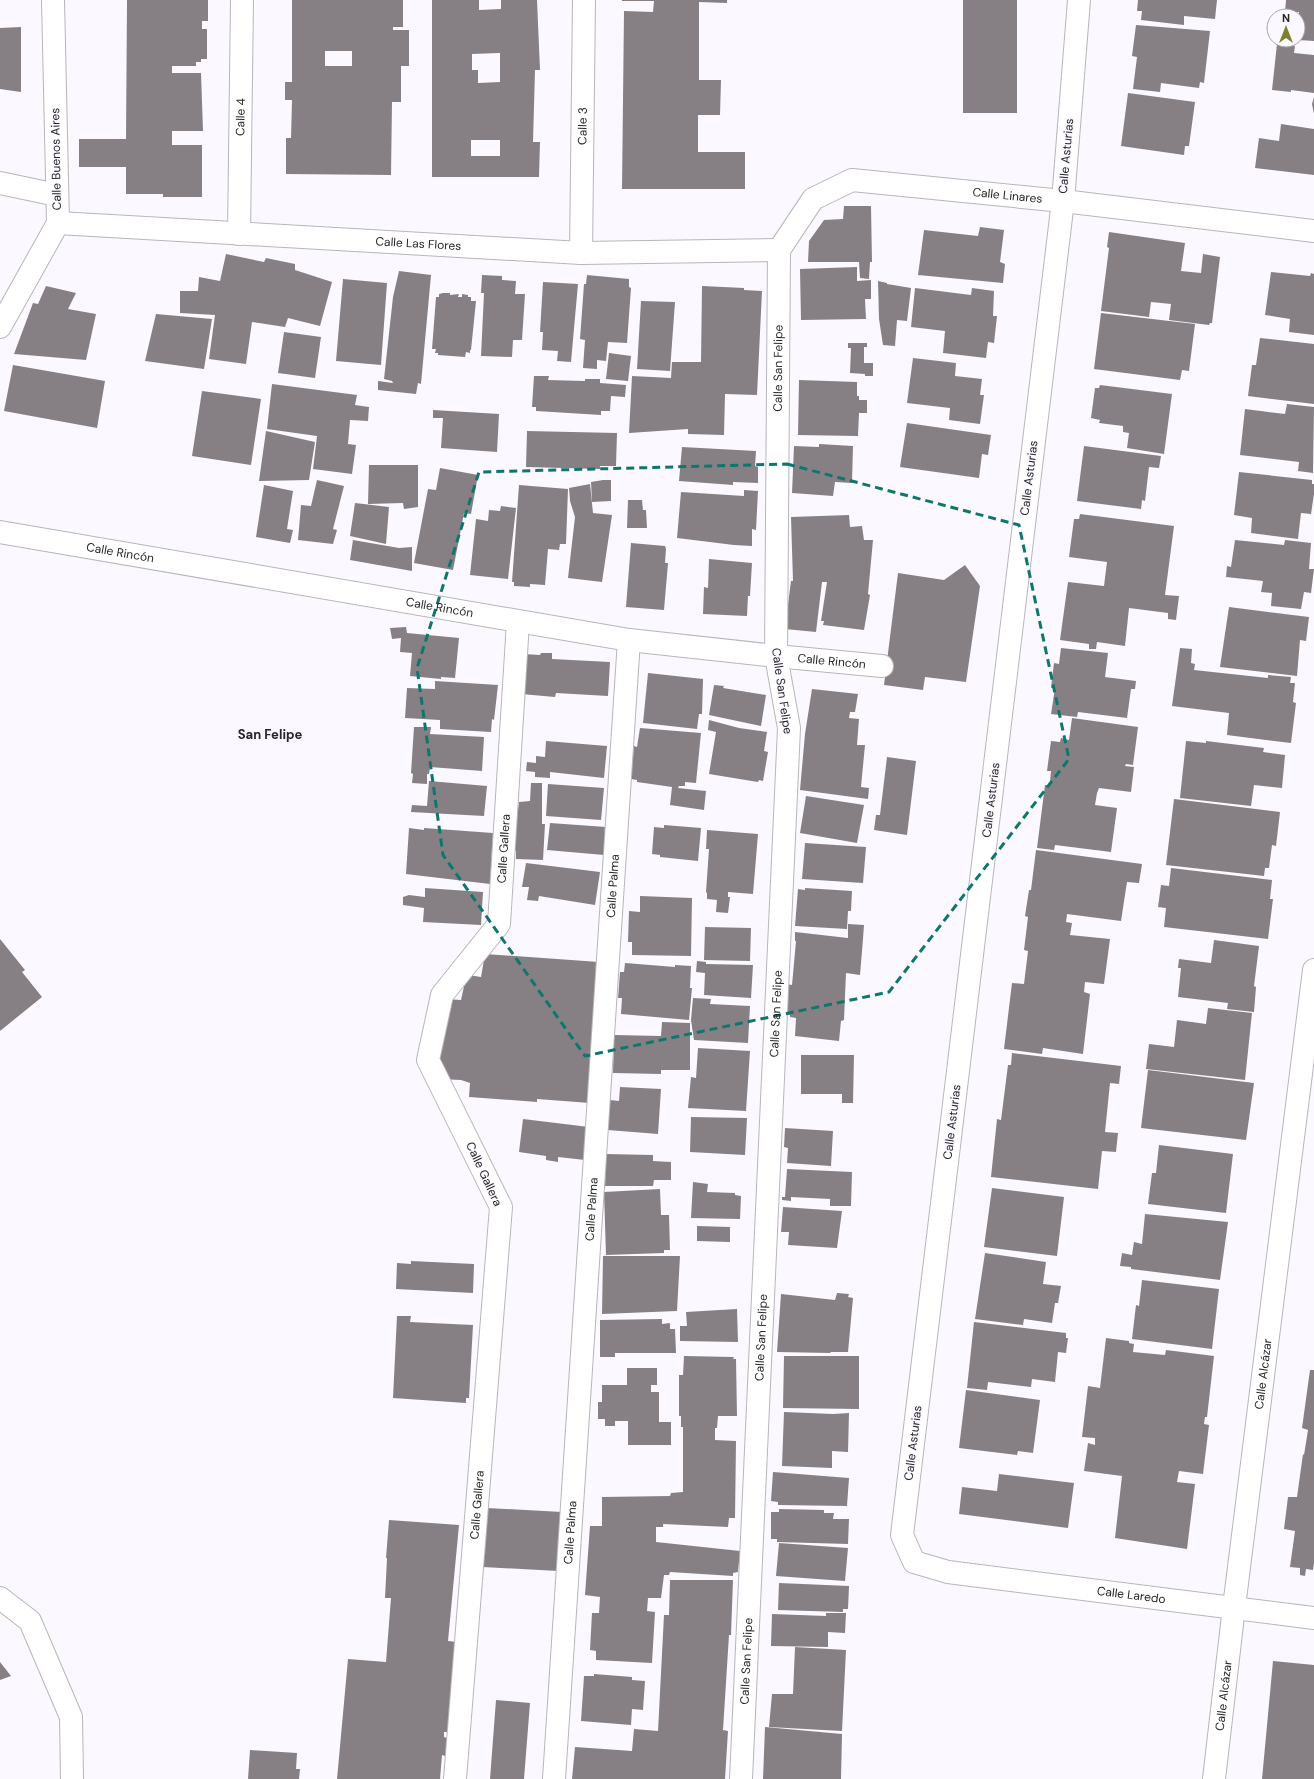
<svg xmlns="http://www.w3.org/2000/svg" width="1314" height="1779" font-family="'DM Sans',sans-serif">
<rect width="100%" height="100%" fill="#fbf8ff"/>
<path fill="#868084" fill-rule="evenodd" d="M127 0H208V21H202V29H207V59H201V62H196V66H172V73H201L203 131H172V145H202V197H163V194H126V167H79V139H126Z
M292 0H403V27H393V30H409V66H401V102H392L391 175 286 174V138H291L292 100H285V82H292ZM325 51H352V66H325Z
M432 0H479V10L501 9V0H537L540 70H535L533 142H540L539 177H432ZM500 53V82L478 83V70H472V54ZM471 140H500V156H471Z
M622 0H727V3L699 2V80H721L720 115H698V152H745V189H622L624 11 653 12 654 1H622Z
M963 0H1017V113H963Z
M1138 0H1217L1215 19 1184 16V25L1141 20 1142 11H1137Z
M1286 0H1314V41L1298 40 1299 12H1285Z
M1136 25 1210 31 1204 83 1200 82 1199 88 1161 83 1160 92 1133 89 1137 57 1132 56Z
M21 27V92L0 89V28Z
M1277 44 1295 46 1294 53 1314 55V93L1291 90V92L1272 90Z
M1128 93 1195 102 1189 146H1185L1184 155 1121 146Z
M1314 97V114L1312 104Z
M1281 124 1314 129V175L1255 168 1259 138 1279 141Z
M844 206H871L872 262H870L869 279 860 278 859 262H808L809 241 824 220 843 219Z
M980 227 1004 230 1000 262 1005 264 1003 283 918 275 924 230 978 236Z
M1109 232 1185 243 1181 271 1201 273 1203 254 1220 257 1212 323H1210L1209 325 1169 320 1171 304 1151 302 1149 317 1101 311 1109 248 1107 247Z
M226 254 264 262 266 258 295 264V270L332 282 320 326 288 318 285 327 252 322 246 364 209 359 215 315 180 313V291H198L199 277 220 281Z
M857 267V281L871 280V299H865L866 319 801 320 800 269Z
M399 271 431 275 421 384 418 383 416 394 378 390V381L393 383 392 381 384 379 393 297Z
M1271 272 1310 276 1311 273 1314 274V335L1289 332 1290 319 1265 315Z
M482 275 502 276V280L516 281 515 294H525L522 340H513L512 357 481 356 484 293H481Z
M587 275 629 279V287L631 288 627 343 608 342 606 361 597 360V369L583 368 585 340 580 339 584 284H586Z
M343 279 387 283 381 365 336 361Z
M878 281 887 283V284L911 288 907 321 897 320 895 346 883 345 879 319Z
M543 282 578 284 571 362 557 361 558 351 542 350 543 332H540Z
M46 286 76 293 68 309 96 314 86 360 14 354 33 303 38 304Z
M702 286 744 288V290L762 291 757 395 725 394 724 435 688 434V429L629 433 632 376 671 378 672 362H701Z
M915 288 971 295 972 288 994 291 993 316H997L994 343 988 342 986 358 943 353 945 331 911 327Z
M443 293H450V295L459 294 458 297H462V294L468 295V297H471V301H476L471 350H470V353L466 352 465 357 438 355V353H435L436 349H432L436 297H439V294Z
M641 301 675 302 670 371 637 369Z
M1101 313 1195 324 1189 371 1182 370 1180 380 1094 369Z
M156 314 212 319 204 369 145 361Z
M284 332 321 337 315 378 278 373Z
M1260 338 1314 344V404L1248 396 1252 365H1256Z
M848 343H867V347H864V363H873V376H865V374L850 373 851 348H848Z
M609 353 631 356 628 381 606 379Z
M913 358 956 363 955 376 982 379 980 395H984L980 424 949 420 950 408 907 403Z
M13 365 105 381 97 428 4 411Z
M534 376H549L548 380 585 381V379H600V383L626 385 625 397 611 396 610 411H601V415L536 411V407H532Z
M799 380 857 382V396H859V400H867V413H859L858 436 798 435Z
M272 384 357 395 355 405 369 407 368 421 350 420 348 444 356 445 352 474 313 469 317 436 267 429Z
M1100 385 1172 394 1164 454 1127 448 1129 433 1123 432V426L1099 423 1100 420 1091 418 1095 388H1099Z
M202 391 261 399 251 465 192 456Z
M1287 404 1314 407 1313 473 1298 471 1299 462 1240 455 1245 409 1285 414Z
M433 410 499 414 497 452 441 448 443 418H433Z
M907 423 991 435 988 455 982 454 979 478 900 467Z
M266 431 315 442 309 480 259 481Z
M527 431 617 433 616 466H600V469L526 467Z
M819 444 853 446 852 483 835 482 833 496 792 493 794 446 819 447Z
M1084 446 1161 456 1159 468 1149 467 1145 501 1142 500 1141 509 1077 501Z
M682 447 756 451 755 466 758 467V483L733 482V485L679 481Z
M369 465H418V507L404 509 403 503 368 504Z
M440 468 478 475 471 514 464 513 453 570 414 563 428 489 436 490Z
M1239 472 1312 480V484H1314V494L1311 514 1301 513 1298 539 1251 533 1252 518 1234 515Z
M317 480 344 486 333 529 337 530 333 544 298 540 301 505 311 506Z
M603 480H611V501L592 502 591 482Z
M590 484 593 513 612 515 602 582 568 578 575 517 570 501 569 488Z
M264 485 293 491 287 529 293 530 290 543 256 537Z
M519 485 568 489 566 544H560L559 550 548 549 545 585 530 584V587L514 586V582H512Z
M744 490 758 491 756 530 752 529V546L734 545 677 538 681 492 744 496Z
M628 500H642L643 510H646L647 528H627Z
M355 503 389 507 386 544 350 536Z
M501 506 516 508 508 579 470 575 476 519 488 521 489 510 500 511Z
M1080 514 1174 526 1165 595 1179 596 1176 620 1168 619V613L1129 608 1125 646 1097 642 1096 649H1089V644L1060 640 1068 582 1104 586 1107 562 1069 557 1074 519H1079Z
M849 515 850 527 862 526 864 540H873L868 594 870 595 864 630 823 625 824 621H821L827 582H822L816 632 785 629 791 581H793L791 517Z
M353 540 399 548 412 547V571L350 560Z
M1235 540 1284 545 1285 540 1311 543 1309 569H1314L1311 593 1304 592 1301 609 1271 606 1272 593 1261 592 1263 581 1226 577 1227 566 1231 567Z
M631 543 665 546 666 549 665 563H668L664 610 626 607Z
M709 559 752 563 750 596H748L747 616 703 614 704 587 708 588Z
M965 565 980 586 966 682 925 677 923 690 884 685 898 573 944 580Z
M1229 607 1309 617 1306 641 1300 640 1297 676 1220 667Z
M406 627 407 633 459 638 455 678 441 677V679L410 676 412 653 400 652 401 638 392 639 390 628Z
M1061 648 1108 653 1105 677 1136 681 1135 689H1131L1127 718 1078 712 1077 717 1051 714 1055 688H1051L1054 663 1059 664Z
M1180 648 1192 649 1191 663 1195 664 1194 670 1268 678V675L1291 677 1290 683H1295L1293 702 1296 703 1291 743 1227 735 1229 713 1172 706Z
M541 653H552V659L610 662 608 696 556 693 555 697 521 694 524 654 540 655Z
M648 673 703 679 702 714H699L697 729 643 723Z
M435 681 498 685 494 720 492 719 491 732 440 729V720L405 718 407 688 435 689Z
M714 685 724 686 723 688 766 695 761 726 709 715Z
M812 689 858 694 855 712H850L849 718 859 719 857 745H865L861 787 869 788 868 799 800 790 805 734Z
M1072 718 1138 727 1133 765 1126 764 1125 766 1134 767 1131 792 1099 788 1097 793 1095 805 1117 808 1111 852 1055 845 1054 850 1037 848 1045 785H1049L1050 782 1051 771H1047L1051 741 1060 742 1061 738 1069 740Z
M709 720 739 728 767 732 764 751 768 752 763 781 759 780 758 782 709 774 716 732 708 730Z
M414 727H431L430 734 484 737 482 771 430 767 429 774H427V784L412 783 413 774 411 773Z
M640 728 701 733 696 783 685 782V786H679L678 788 706 791 704 810 670 805 672 787 637 782V780L631 779 634 746 637 747Z
M546 741 607 746 604 778 550 772V778L535 777V772L526 771 527 762 536 763V756L545 757Z
M1186 741 1206 743V741L1264 748 1263 752 1285 755 1282 788 1254 785 1251 806 1180 798Z
M887 757 916 761 907 835 874 830 876 815H880Z
M429 781 487 786 484 816 411 812 412 805 427 806Z
M531 783H542V824H545L543 860 516 859V851L513 850 519 802 530 801Z
M548 784 604 788 601 820 546 816Z
M806 796 864 805 857 843 800 833Z
M1174 799 1280 812 1276 846 1272 845 1269 868H1265L1264 876 1166 865Z
M550 823 606 827 604 855 547 850Z
M664 825 701 828 698 861 660 857V855L652 854 654 827 664 828Z
M409 828 424 830V828L493 833 490 884 406 874Z
M707 830 758 834 753 894 728 892V897H730L728 913 716 912 717 900 707 899V893L706 892 709 849H706Z
M805 843 866 847 863 883 802 879Z
M1036 850 1142 864 1139 883 1127 882 1121 921 1067 914 1066 922 1072 923 1070 935 1110 939 1104 984 1085 982 1084 992 1090 994 1083 1054 1043 1048 1042 1054 1004 1049 1012 983 1024 984 1028 951 1024 950 1028 917 1025 916 1029 890H1031Z
M526 863 600 872 595 905 539 896 538 901 527 900 529 887H522Z
M1171 868 1272 880 1270 899H1273L1268 939 1164 927 1166 908 1158 907 1161 885 1169 886Z
M425 888 483 892 481 925 423 922 424 908 403 905V897L409 895 425 897Z
M805 888 852 891 851 911H848L847 929 795 926 798 889 805 890Z
M640 896 692 898 691 956 632 955V942H628L629 911 640 912Z
M848 924 864 925 863 939 860 975 846 973 844 1020 841 1021 839 1041 795 1036 796 1018 790 1017V1015L784 1014 787 984 792 985 796 941H795V932L848 938Z
M705 927 751 928 750 961 704 960Z
M0 939 25 970 22 972 42 997 0 1031Z
M1214 940 1259 946 1254 986 1256 987 1254 1012 1227 1009 1228 1003 1178 997 1181 968H1178L1179 959 1211 963Z
M485 954 599 962 590 1103 537 1099V1102L469 1097 470 1083 461 1080 438 1079 446 999 461 1000 465 982 468 975 481 977Z
M697 961 706 962V964L753 965 751 998 704 995 705 973 696 972Z
M625 963 675 967V965L691 966 690 988H692L689 1020 621 1014 622 998H618L620 972H624Z
M693 998 711 999 710 1004 750 1006 748 1043 694 1040 691 1020Z
M1208 1008 1252 1013 1245 1080 1146 1069 1149 1044 1174 1047 1177 1020 1206 1024Z
M662 1022 690 1023V1070H661V1074L613 1073 614 1035 661 1036Z
M698 1048 750 1051 746 1111 688 1108 691 1077 696 1078Z
M1012 1053 1121 1066 1119 1084 1110 1083 1105 1132 1118 1133 1116 1152 1102 1151 1098 1189 991 1177 997 1119 1001 1120 1008 1065H1011Z
M801 1055H854L853 1103H842V1094H801Z
M1148 1070 1254 1083 1246 1140 1141 1128Z
M620 1087 661 1089 658 1134 608 1130 610 1100 619 1101Z
M691 1117 747 1118 745 1155 690 1152Z
M523 1119 589 1127 585 1160 558 1157V1162L546 1160V1156L519 1152Z
M785 1128 833 1131 831 1166 787 1163 788 1148 784 1147Z
M1159 1145 1233 1154 1226 1213 1148 1204 1152 1173H1156Z
M606 1154 653 1155V1161L671 1162V1180H654L653 1186H605Z
M787 1169 852 1172 851 1206H830V1199L791 1197V1201L782 1200V1197H785Z
M693 1182 708 1184 707 1192 735 1193V1195L741 1196 740 1219 691 1218Z
M992 1188 1064 1197 1057 1256 984 1247Z
M660 1189 661 1215H669L670 1250H664V1253L606 1255 604 1192Z
M783 1207 842 1211 837 1248 788 1245 789 1232H781Z
M1145 1214 1228 1222 1220 1280 1131 1269V1267L1120 1266 1122 1253 1132 1255 1134 1242 1142 1244Z
M697 1226 730 1227V1242L697 1241Z
M985 1253 1046 1262 1043 1284 1061 1286 1058 1303H1055L1052 1323 1024 1319 1023 1325 975 1319Z
M603 1256H680L677 1311 602 1314Z
M411 1261 474 1264 473 1293 396 1289 397 1263 411 1264Z
M1142 1280 1219 1289 1212 1349 1132 1339 1136 1305 1139 1306Z
M837 1293 849 1294 848 1297 853 1298 848 1352H831L830 1353 777 1352 781 1294 835 1300Z
M737 1309 738 1342 680 1341V1326H687L686 1312Z
M397 1316H411L410 1322 473 1325 469 1398H466V1403L393 1398Z
M662 1319V1324L670 1323V1329H675L676 1353H615V1357H600V1320Z
M974 1322 1066 1333V1338H1068L1066 1353 1058 1352 1055 1382 1032 1379 1031 1387 988 1382 987 1390 967 1388Z
M1106 1338 1129 1341V1343L1134 1344 1133 1352 1165 1355 1166 1350 1214 1356 1207 1417H1205L1204 1424 1209 1425 1203 1474 1179 1471 1177 1482 1195 1484 1187 1549 1115 1538 1122 1476 1084 1471 1088 1443 1095 1445V1438L1082 1437 1088 1386 1100 1388Z
M684 1356 734 1357 733 1359H736L737 1416H718L717 1428H715V1440L736 1441 735 1518H729L728 1527 663 1524V1527H656V1542L740 1551 738 1572 733 1573V1576L670 1572 669 1575H664L661 1598H648L647 1611 655 1612 652 1663 596 1660V1651L590 1650 592 1613H599L600 1597 585 1595 590 1526H602V1497L670 1496 671 1493 683 1492V1427H681V1416H679V1375H683Z
M784 1356H859V1409L783 1408Z
M627 1368H657V1385H651V1392H659V1422H671V1445H628V1421H615V1426H605V1419H598V1402H602V1385H627Z
M1310 1370H1314V1563L1313 1570 1306 1569 1305 1576 1300 1575V1568L1290 1567 1295 1531 1284 1529 1288 1497H1297L1303 1454 1304 1455 1308 1430 1302 1428Z
M966 1390 1040 1400 1033 1453 1018 1451 1017 1455 959 1448Z
M784 1412 833 1414 849 1413 848 1452 832 1451V1468L782 1466Z
M773 1472 849 1478 847 1506 778 1505V1502L771 1501Z
M999 1474 1074 1483 1068 1528 959 1514 962 1487 997 1491Z
M487 1508 562 1512 558 1571 483 1567Z
M779 1509 824 1510V1513H834L833 1519H849L848 1544 777 1542V1539H771V1512H779Z
M389 1520 459 1525 448 1641 457 1642 452 1732H444V1737L450 1739 448 1757 442 1755 440 1779H337L348 1659 386 1662 391 1598H385L387 1558H386Z
M779 1543 848 1548 845 1581 776 1576Z
M670 1580H733L731 1635H729L723 1730 728 1731 725 1779H572L575 1747 632 1751 634 1729 658 1731 664 1615H669Z
M779 1583 849 1586 848 1609H843V1612L778 1610Z
M826 1613H846L845 1633 828 1632V1647L771 1646 772 1614 826 1616Z
M795 1647 846 1650 842 1731 769 1727 772 1694H793Z
M1273 1661 1314 1665V1779H1262Z
M0 1662 11 1676 0 1680Z
M594 1674 632 1677V1680L645 1681 643 1710 632 1709 631 1725 581 1721 584 1676H594Z
M496 1700 530 1703 524 1779H490Z
M765 1727 842 1734 841 1779H763Z
M250 1750 297 1753 296 1769H300L299 1779H248Z"/>
<g fill="none" stroke-linecap="round" stroke-linejoin="round">
<defs>
<g id="minor">
<path id="s1" d="M1079 0 1063 201 902 1535 914 1562 948 1572 1314 1618"/>
<path d="M0 183 57 195"/>
<path id="s2" d="M58 223 581 253 779 250"/>
<path id="s3" d="M239 234 242 0"/>
<path id="s4" d="M779 250 813 199 852 180 1063 201 1314 231"/>
<path id="s5" d="M581 253 584 0"/>
<path d="M0 327 58 223 53 0"/>
<path id="s6" d="M0 532 629 640 776 656 882 666"/>
<path id="s7" d="M455 1779 501 1207 428 1060 442 995 499 924 518 622"/>
<path id="s8" d="M554 1779 629 640"/>
<path id="s9" d="M741 1779 789 728 776 656 779 250"/>
<path id="s10" d="M1214 1779 1234 1607 1314 970"/>
</g>
<path id="tertiary" d="M0 1598 30 1621 71 1717 72 1779"/>
</defs>
<use href="#minor" stroke="#b8b5bb" stroke-width="24"/>
<use href="#tertiary" stroke="#b8b5bb" stroke-width="24"/>
<use href="#minor" stroke="#fff" stroke-width="22"/>
<use href="#tertiary" stroke="#fff" stroke-width="22"/>
</g>
<path fill="none" stroke="#0f766e" stroke-width="3" stroke-dasharray="8 5" stroke-linejoin="round" d="M787 464 1019 525 1069 759 889 992 585 1056 443 855 417 668 479 472Z"/>
<g text-anchor="middle" stroke-width="3" stroke-linejoin="round" paint-order="stroke">
<g font-size="12" fill="#262528" stroke="#fbf8ff">
<text dy="4" stroke="none"><textPath href="#s3" startOffset="117">Calle 4</textPath></text>
<text dy="4" stroke="none"><textPath href="#s5" startOffset="127">Calle 3</textPath></text>
<text transform="translate(1066 156) rotate(-85)" y="4">Calle Asturias</text>
<text transform="translate(56 159) rotate(-91)" y="4">Calle Buenos Aires</text>
<text dy="4" stroke="none"><textPath href="#s4" startOffset="261">Calle Linares</textPath></text>
<text dy="4" stroke="none"><textPath href="#s2" startOffset="361">Calle Las Flores</textPath></text>
<text dy="4" stroke="none"><textPath href="#s9" startOffset="1413">Calle San Felipe</textPath></text>
<text transform="translate(1029 478) rotate(-83)" y="4">Calle Asturias</text>
<text dy="4" stroke="none"><textPath href="#s6" startOffset="122">Calle Rincón</textPath></text>
<text dy="4" stroke="none"><textPath href="#s6" startOffset="446">Calle Rincón</textPath></text>
<text dy="4" stroke="none"><textPath href="#s6" startOffset="842">Calle Rincón</textPath></text>
<text transform="translate(782 691) rotate(82)" y="4">Calle San Felipe</text>
<text transform="translate(991 800) rotate(-83)" y="4">Calle Asturias</text>
<text dy="4" stroke="none"><textPath href="#s7" startOffset="971">Calle Gallera</textPath></text>
<text dy="4" stroke="none"><textPath href="#s8" startOffset="895">Calle Palma</textPath></text>
<text dy="4" stroke="none"><textPath href="#s9" startOffset="766">Calle San Felipe</textPath></text>
<text transform="translate(952 1122) rotate(-83)" y="4">Calle Asturias</text>
<text transform="translate(484 1174) rotate(65)" y="4">Calle Gallera</text>
<text dy="4" stroke="none"><textPath href="#s8" startOffset="571">Calle Palma</textPath></text>
<text dy="4" stroke="none"><textPath href="#s9" startOffset="442">Calle San Felipe</textPath></text>
<text dy="4" stroke="none"><textPath href="#s10" startOffset="408">Calle Alcázar</textPath></text>
<text transform="translate(913 1443) rotate(-83)" y="4">Calle Asturias</text>
<text dy="4" stroke="none"><textPath href="#s7" startOffset="275">Calle Gallera</textPath></text>
<text dy="4" stroke="none"><textPath href="#s8" startOffset="247">Calle Palma</textPath></text>
<text dy="4" stroke="none"><textPath href="#s1" startOffset="1795">Calle Laredo</textPath></text>
<text dy="4" stroke="none"><textPath href="#s9" startOffset="118">Calle San Felipe</textPath></text>
<text dy="4" stroke="none"><textPath href="#s10" startOffset="84">Calle Alcázar</textPath></text>
</g>
<g font-size="13" font-weight="bold" fill="#262528" stroke="#fbf8ff">
<text x="270" y="739">San Felipe</text>
</g>
</g>
<g transform="translate(1286 28)"><circle r="19" fill="#fbf8ff" stroke="#a6a4a9"/>
<path d="M0-3L7 15L0 10L-7 15Z" fill="#7e822c"/>
<text y="-6" font-size="11" font-weight="bold" text-anchor="middle" fill="#262528">N</text>
</g>
</svg>
